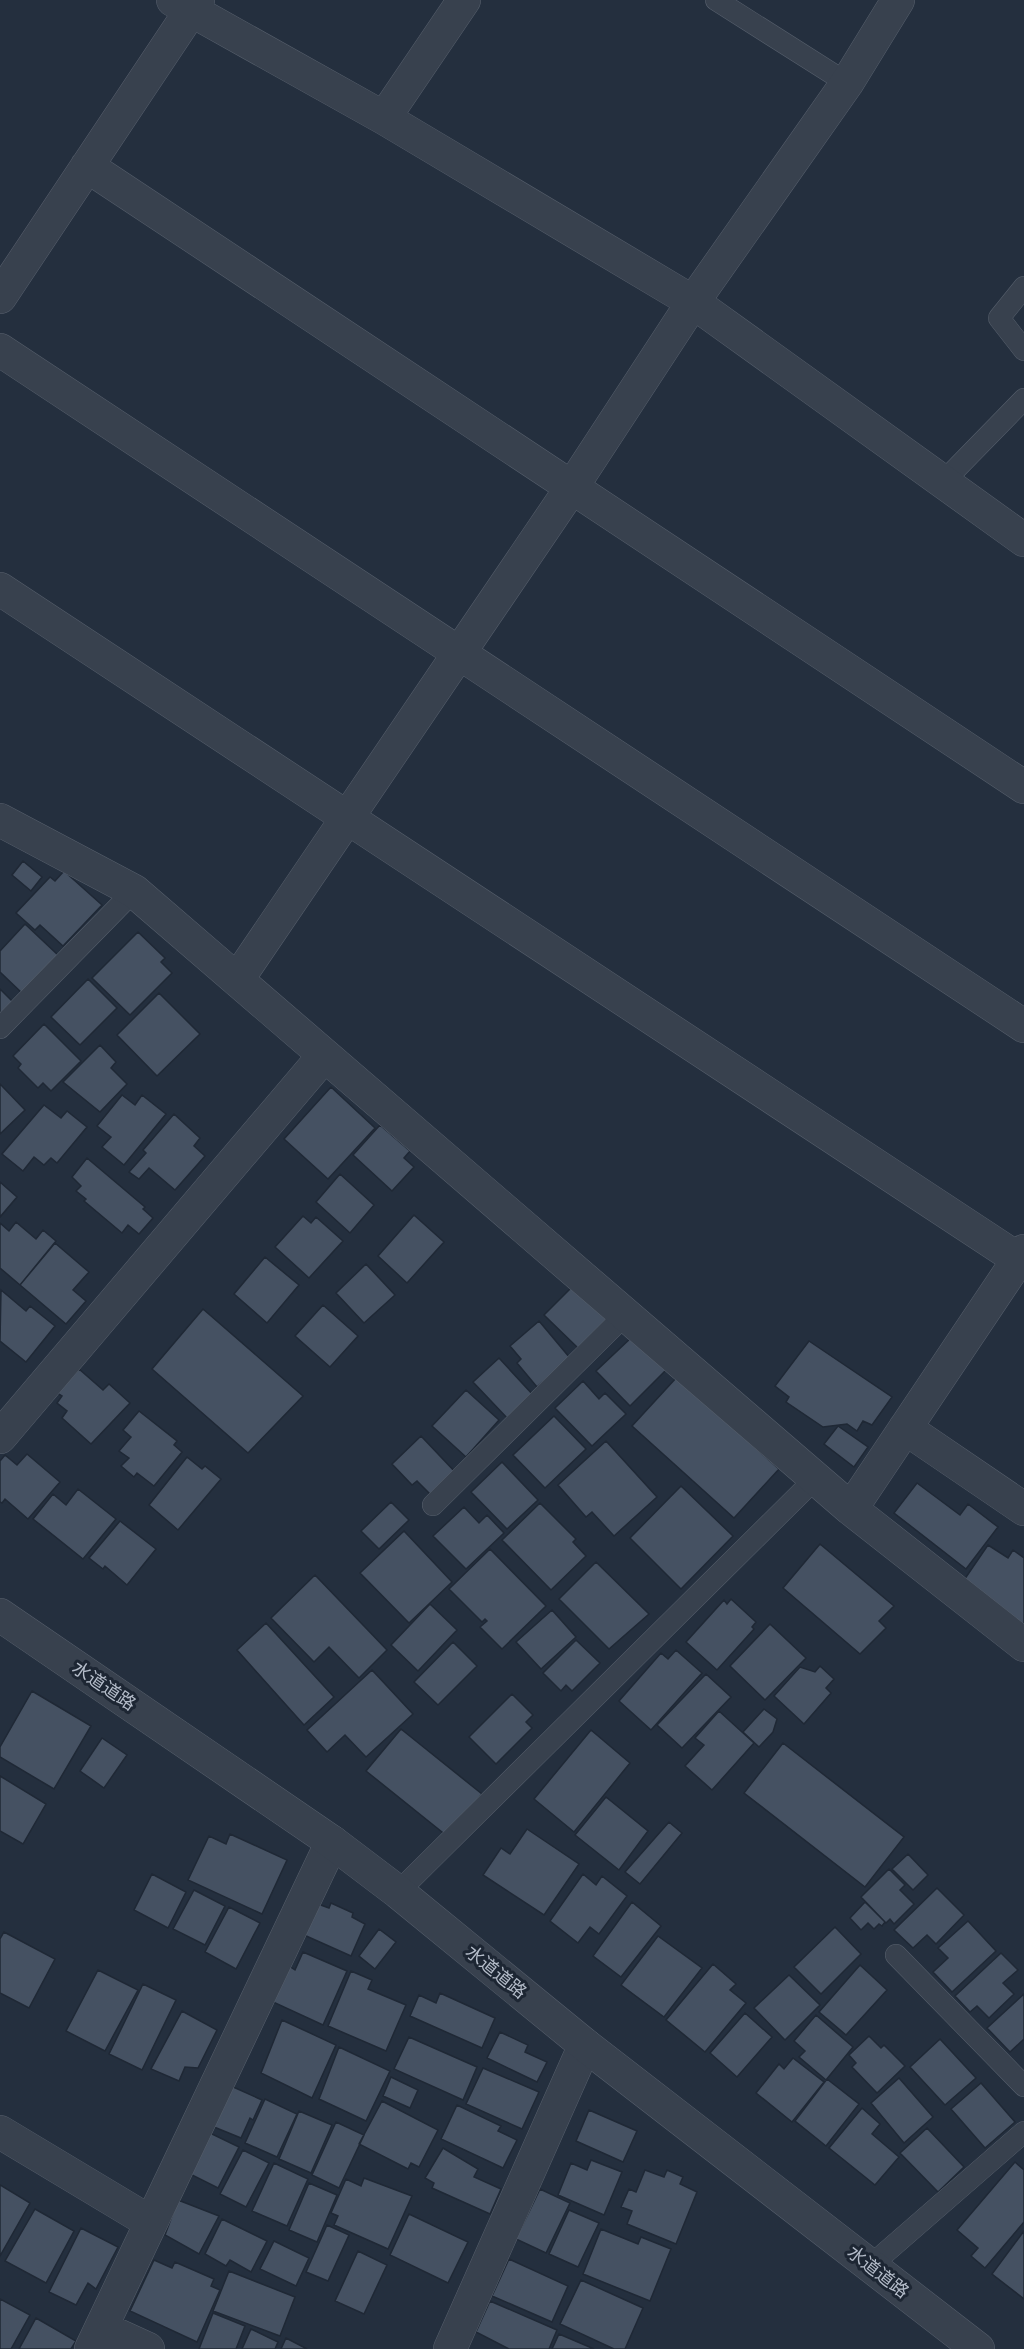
<svg xmlns="http://www.w3.org/2000/svg" width="1024" height="2349" font-family="'Asap Condensed','Noto Sans JP',sans-serif">
<rect width="100%" height="100%" fill="#242f3e"/>
<path fill="#455162" stroke="#1f2835" stroke-width="1.5" d="M23 861 42 877 31 891 12 875Z
M64 871 102 905 63 946 40 925 35 930 16 913 50 877 55 881Z
M25 924 59 956 23 994 0 972V951Z
M138 932 165 958 161 962 172 973 130 1015 92 978Z
M88 979 117 1008 80 1045 51 1017Z
M0 989 16 1005 0 1022Z
M159 993 200 1034 157 1076 117 1035Z
M44 1024 81 1061 51 1091 43 1083 38 1088 18 1068 21 1064 13 1056Z
M100 1045 116 1062 111 1068 127 1084 100 1112 63 1082Z
M0 1084 25 1110 0 1134Z
M331 1087 375 1128 328 1179 284 1139Z
M122 1095 135 1105 142 1095 166 1114 124 1165 102 1147 111 1137 97 1126Z
M44 1105 61 1118 67 1111 87 1127 57 1163 51 1158 44 1165 34 1157 23 1171 2 1154Z
M174 1114 200 1138 194 1146 205 1156 175 1190 149 1168 139 1179 129 1172 146 1153 143 1150Z
M380 1125 410 1151 404 1158 414 1167 392 1191 353 1155Z
M87 1158 145 1207 143 1209 153 1218 139 1234 128 1225 122 1233 84 1201 86 1199 76 1191 81 1186 72 1177Z
M340 1174 374 1205 350 1233 316 1202Z
M0 1182 17 1197 0 1217Z
M414 1215 444 1242 407 1283 378 1256Z
M303 1216 311 1223 316 1217 343 1241 309 1278 275 1247Z
M16 1222 36 1239 43 1230 56 1241 20 1285 0 1268V1223L9 1231Z
M55 1243 89 1272 73 1290 86 1301 66 1324 20 1285Z
M265 1257 299 1285 267 1323 234 1294Z
M366 1264 395 1295 364 1323 336 1293Z
M576 1283 610 1316 578 1348 544 1315Z
M1 1290 26 1311 30 1306 55 1326 26 1362 0 1341Z
M323 1305 358 1336 330 1367 295 1336Z
M203 1309 303 1396 248 1453 152 1369Z
M539 1321 570 1358 537 1387 517 1363 521 1359 510 1346Z
M633 1336 666 1370 630 1406 596 1371Z
M809 1341 892 1397 872 1425 863 1421 857 1431 847 1424 823 1427 786 1402 789 1397 775 1386Z
M499 1358 534 1396 509 1420 473 1382Z
M79 1369 103 1390 109 1384 130 1403 91 1444 62 1418 67 1411 57 1403 62 1396 57 1393Z
M677 1377 779 1469 734 1518 632 1426Z
M583 1381 599 1399 605 1393 626 1414 592 1446 555 1408Z
M466 1390 499 1420 466 1457 432 1426Z
M139 1411 177 1441 174 1445 182 1452 154 1486 137 1473 134 1477 121 1466 129 1458 119 1451 131 1437 123 1430Z
M554 1416 586 1449 545 1488 513 1455Z
M838 1426 868 1447 854 1467 824 1444Z
M421 1436 457 1474 433 1497 417 1481 412 1485 392 1464Z
M606 1441 657 1497 614 1536 592 1512 586 1517 558 1485Z
M27 1454 60 1482 28 1519 5 1499 2 1503 0 1502V1461L5 1455 17 1465Z
M187 1457 202 1469 205 1466 221 1479 178 1530 149 1505Z
M502 1462 538 1500 507 1529 471 1492Z
M917 1483 960 1515 968 1504 998 1527 966 1569 894 1513Z
M681 1486 733 1536 681 1589 630 1538Z
M78 1489 116 1519 83 1559 33 1519 53 1494 66 1505Z
M391 1502 409 1520 379 1549 361 1531Z
M540 1503 576 1539 573 1542 586 1556 551 1590 502 1540Z
M464 1507 479 1523 487 1515 504 1533 466 1569 433 1536Z
M120 1521 156 1549 127 1585 105 1566 103 1569 89 1558Z
M404 1531 452 1582 409 1623 360 1573Z
M820 1544 894 1606 879 1621 886 1628 860 1654 783 1588Z
M988 1545 1008 1558 1013 1550 1024 1558V1626L962 1583Z
M490 1549 546 1606 502 1649 480 1627 487 1621 485 1619 482 1622 449 1589Z
M596 1562 649 1614 609 1649 559 1599Z
M315 1575 387 1650 359 1678 329 1647 314 1662 271 1618Z
M731 1599 756 1622 752 1627 754 1629 717 1670 686 1642 724 1600 727 1604Z
M430 1604 457 1630 418 1671 391 1645Z
M552 1610 576 1637 541 1669 516 1642Z
M266 1623 334 1697 304 1725 237 1650Z
M770 1624 806 1658 765 1700 730 1666Z
M576 1640 600 1663 572 1691 566 1685 561 1691 543 1673Z
M453 1642 477 1666 438 1705 414 1682Z
M676 1650 702 1673 651 1730 619 1701 661 1653 668 1659Z
M820 1666 834 1679 826 1688 831 1693 804 1724 774 1696 800 1667 815 1672Z
M372 1670 413 1714 366 1757 345 1735 327 1752 307 1730Z
M706 1674 731 1697 682 1748 657 1725Z
M32 1691 91 1726 54 1789 0 1757V1747Z
M512 1694 533 1715 526 1722 532 1728 496 1764 469 1737Z
M764 1709 777 1719 773 1732 759 1747 743 1732Z
M719 1711 754 1743 712 1790 685 1766 704 1745 695 1738Z
M401 1729 482 1794 447 1836 366 1771Z
M591 1730 630 1763 574 1832 534 1799Z
M102 1738 127 1755 104 1788 80 1771Z
M783 1743 904 1837 865 1887 744 1793Z
M0 1776 46 1804 23 1844 0 1831Z
M606 1797 648 1831 619 1870 575 1835Z
M669 1822 682 1833 640 1884 625 1872Z
M527 1829 579 1864 544 1915 483 1875 501 1848 510 1854Z
M230 1834 287 1860 262 1914 188 1880 209 1836 226 1844Z
M908 1854 928 1875 913 1890 892 1869Z
M889 1869 905 1885 900 1890 914 1904 894 1924 890 1919 886 1923 861 1897Z
M152 1874 186 1892 168 1928 134 1910Z
M583 1874 596 1885 602 1876 627 1896 599 1934 590 1927 578 1943 550 1921Z
M937 1888 964 1915 936 1944 927 1935 913 1948 894 1930Z
M194 1890 225 1906 205 1945 173 1929Z
M632 1902 661 1926 621 1977 593 1956Z
M865 1902 885 1922 882 1926 879 1924 874 1929 868 1923 861 1930 850 1918Z
M331 1903 353 1913 352 1917 365 1924 351 1956 304 1935 318 1904 329 1908Z
M229 1907 260 1923 236 1969 205 1952Z
M968 1921 996 1951 952 1992 933 1972 948 1958 938 1948Z
M835 1927 861 1954 821 1994 794 1967Z
M379 1929 396 1942 375 1969 359 1956Z
M4 1932 55 1959 29 2008 0 1993V1939Z
M658 1936 702 1968 664 2017 621 1985Z
M303 1952 347 1971 323 2025 273 2002 289 1966 295 1970Z
M1001 1953 1018 1970 1003 1983 1014 1994 989 2018 977 2006 970 2012 955 1996Z
M713 1964 736 1984 730 1990 746 2003 705 2052 666 2020Z
M860 1965 887 1990 846 2035 819 2012Z
M98 1970 138 1990 105 2051 66 2031Z
M351 1971 372 1980 368 1989 406 2005 386 2051 328 2026Z
M789 1975 820 2005 785 2040 754 2008Z
M143 1984 176 2000 142 2070 109 2054Z
M440 1993 495 2018 482 2048 410 2016 419 1995 436 2003Z
M1024 1994V2039L1010 2052 987 2028Z
M182 2011 217 2030 198 2068 185 2067 179 2081 151 2069Z
M745 2013 772 2037 737 2077 710 2053Z
M816 2015 853 2047 826 2080 799 2057 805 2051 794 2041Z
M282 2020 336 2045 312 2098 261 2073Z
M500 2032 528 2045 525 2052 547 2062 537 2082 487 2058Z
M869 2036 881 2048 884 2045 905 2066 877 2093 852 2067 856 2063 849 2055Z
M409 2037 477 2067 463 2100 394 2069Z
M940 2039 976 2078 945 2105 910 2067Z
M339 2047 390 2071 366 2121 319 2099Z
M793 2058 824 2082 792 2122 756 2093 779 2064 784 2069Z
M483 2068 539 2092 522 2129 466 2104Z
M391 2077 418 2090 410 2108 383 2096Z
M899 2078 933 2117 904 2143 871 2103Z
M827 2079 859 2104 826 2146 795 2121Z
M981 2083 1015 2122 985 2148 951 2109Z
M231 2086 262 2100 253 2120 250 2118 241 2138 214 2127Z
M265 2099 297 2114 277 2157 245 2143Z
M382 2101 438 2130 419 2167 411 2163 408 2169 359 2144Z
M457 2105 501 2126 498 2131 517 2140 503 2168 441 2139Z
M862 2108 880 2124 872 2134 899 2157 875 2185 829 2148Z
M589 2110 637 2131 623 2162 576 2141Z
M299 2111 332 2125 311 2173 279 2159Z
M336 2122 364 2135 339 2188 312 2175Z
M927 2128 964 2167 938 2192 900 2153Z
M210 2133 239 2147 218 2188 190 2174Z
M443 2148 478 2169 474 2177 501 2189 490 2214 432 2188 434 2183 425 2178Z
M243 2150 269 2163 246 2207 220 2194Z
M591 2160 622 2172 604 2215 558 2195 571 2163 587 2170Z
M1015 2162 1024 2170V2222L985 2268 971 2256 978 2248 957 2230Z
M274 2163 308 2179 287 2226 252 2211Z
M645 2170 664 2177 667 2170 683 2177 680 2184 697 2192 676 2244 627 2224 632 2211 621 2207 629 2189 636 2192Z
M364 2178 412 2196 388 2249 334 2225 338 2216 331 2213 346 2179 361 2186Z
M309 2183 337 2195 317 2242 289 2230Z
M0 2185 30 2203 0 2256Z
M540 2189 570 2203 546 2253 516 2239Z
M178 2200 219 2216 199 2254 165 2235Z
M35 2209 74 2231 46 2283 5 2261Z
M569 2210 599 2223 578 2267 549 2254Z
M409 2214 468 2242 448 2283 390 2255Z
M222 2219 267 2241 251 2272 230 2260 226 2266 205 2254Z
M327 2225 349 2235 328 2281 306 2272Z
M81 2228 118 2247 96 2289 88 2283 76 2305 49 2292Z
M601 2229 638 2244 641 2237 671 2249 650 2301 583 2274Z
M1024 2231V2299L992 2274Z
M274 2241 309 2258 296 2286 260 2269Z
M358 2251 387 2265 364 2314 335 2301Z
M509 2259 568 2286 552 2322 492 2296Z
M154 2260 172 2268 175 2262 214 2279 211 2286 220 2290 197 2342 130 2311Z
M229 2271 295 2297 280 2336 213 2311Z
M581 2280 643 2308 625 2349H614L560 2324Z
M0 2299 30 2315 11 2349H0Z
M490 2301 557 2330 549 2349H509L476 2332Z
M213 2313 245 2326 236 2349H199Z
M36 2318 76 2341 71 2349H19Z
M251 2329 278 2342 275 2349H242Z
M559 2334 594 2349H552Z
M286 2338 307 2349H281Z"/>
<g fill="none" stroke-linecap="round" stroke-linejoin="round">
<defs>
<path id="service" d="M716 0 847 83
M1024 287 999 318 1024 350
M943 482 1024 399
M0 1028 134 891
M433 1505 625 1315
M398 1892 816 1478
M896 1955 1024 2086
M870 2266 1024 2132"/>
<path id="minor" d="M173 0 384 118 693 302 1024 540
M384 118 464 0
M87 166 1024 787
M0 297 198 0
M0 350 1024 1026
M0 589 1024 1263
M0 820 134 891 851 1509 1024 1645
M237 980 572 487 693 302 847 83 898 0
M905 1428 1024 1509
M0 1437 323 1057
M851 1509 1024 1251
M0 2132 150 2222
M102 2328 148 2349
M91 2349 332 1842
M450 2349 585 2045"/>
<path id="tertiary" d="M0 1615 332 1842 398 1892 585 2045 978 2349"/>
</defs>
<use href="#service" stroke="#565f6c" stroke-width="22"/>
<use href="#minor" stroke="#565f6c" stroke-width="34"/>
<use href="#tertiary" stroke="#565f6c" stroke-width="34"/>
<use href="#service" stroke="#38414e" stroke-width="21"/>
<use href="#minor" stroke="#38414e" stroke-width="33"/>
<use href="#tertiary" stroke="#38414e" stroke-width="33"/>
</g>
<g text-anchor="middle" stroke-width="6" stroke-linejoin="round" paint-order="stroke">
<g font-size="18" fill="#b4bcc9" stroke="#1d2633">
<text transform="translate(104 1686) rotate(34)" y="6">水道道路</text>
<text transform="translate(496 1972) rotate(39)" y="6">水道道路</text>
<text transform="translate(878 2272) rotate(38)" y="6">水道道路</text>
</g>
</g>
</svg>
